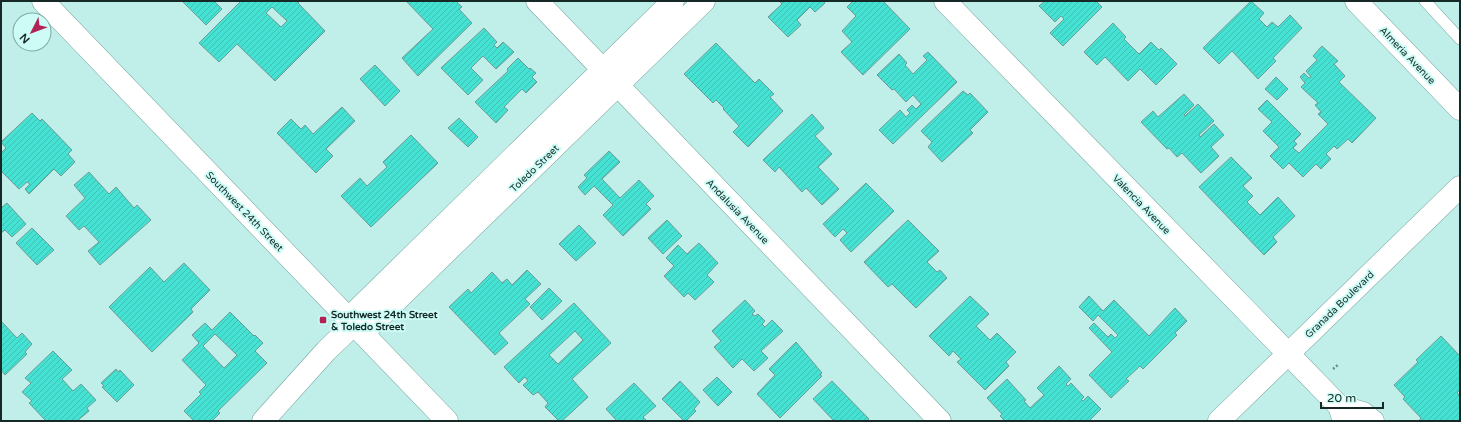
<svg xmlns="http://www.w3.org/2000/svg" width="1461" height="422" font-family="'Varela Round',sans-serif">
<defs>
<pattern id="building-hatch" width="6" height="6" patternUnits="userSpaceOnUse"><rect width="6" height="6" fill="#45e1d3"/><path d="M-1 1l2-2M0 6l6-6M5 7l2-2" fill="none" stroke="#3cc1b5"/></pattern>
</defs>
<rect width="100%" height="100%" fill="#bfefe8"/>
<path fill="url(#building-hatch)" stroke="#6e9b95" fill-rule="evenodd" d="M182 1H214L222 9 206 25Z
M241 1H300L298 3 325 31 275 81 237 44 219 62 199 43ZM272 7 287 21 281 27 266 13Z
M406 1H456L462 7 459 9 472 23 418 76 402 58 433 29Z
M779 1H824L825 3 815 12 810 7 797 20 801 25 788 37 768 17 782 4Z
M853 1H883L910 29 863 75 841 52 852 42 842 31 856 16 847 7Z
M1045 1H1096L1102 7 1063 46 1050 33 1064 19 1061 16 1055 22 1039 6Z
M1251 1 1264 13 1259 19 1267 27 1272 22 1278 27 1290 15 1302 28 1273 58 1276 61 1258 79 1232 51 1219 64 1203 48Z
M1113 23 1126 37 1124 39 1139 54 1151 42 1159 50 1161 48 1177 64 1156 85 1140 69 1128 81 1105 57 1097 65 1084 52Z
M484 28 497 42 494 45 497 48 503 42 514 52 496 69 483 56 471 68 483 80 468 95 441 68Z
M716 43 755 83 759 79 774 94 770 97 783 111 748 147 733 132 739 126 723 109 724 108 716 100 713 103 684 74Z
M1322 46 1338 61 1334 64 1345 76 1339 82 1376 118 1352 143 1348 139 1337 149 1334 146 1326 154 1331 159 1321 169 1316 164 1303 177 1289 163 1283 169 1270 156 1279 147 1263 131 1272 122 1258 109 1267 100 1301 134 1294 141 1297 144 1293 148 1299 153 1328 124 1318 114 1321 112 1315 105 1318 103 1301 87 1305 83 1300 77 1304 73 1309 78 1311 77 1306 71 1317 60 1313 56Z
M928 52 957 82 893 144 879 130 900 110 906 117 910 113 907 110 912 105 916 109 921 104 913 95 906 102 894 89 892 90 877 75 899 54 907 63 905 65 913 74 927 60 923 56Z
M518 58 529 69 530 68 536 73 532 77 537 82 526 93 522 89 504 107 508 110 496 123 475 102 508 71 507 69Z
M375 65 400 91 385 106 360 79Z
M1276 77 1288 89 1277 100 1265 89Z
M963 91 968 95 970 93 988 112 970 130 973 133 942 162 928 147 932 142 921 131Z
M1184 94 1194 105 1184 115 1185 116 1198 104 1214 121 1199 135 1200 137 1214 124 1224 135 1211 147 1219 156 1201 173 1182 153 1177 157 1169 148 1167 149 1141 122 1153 111 1158 117Z
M342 107 355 121 326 149 333 156 316 173 277 133 291 119 301 129 305 125 313 134Z
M32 113 40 121 42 119 72 150 68 154 75 162 61 176 54 169 29 194 25 189 30 184 27 182 19 189 1 171V153L6 148 1 142Z
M812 114 824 128 815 136 832 154 818 167 839 189 822 205 806 188 802 192 779 167 775 172 763 160Z
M459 118 478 137 468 147 448 128Z
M411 135 438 163 371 227 341 196 360 178 367 186 387 167 383 162Z
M609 151 620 162 602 179 620 198 639 180 654 196 646 204 651 209 623 236 603 215 613 205 594 186 585 195 578 187 587 178 584 175Z
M1231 157 1252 178 1243 186 1253 196 1247 202 1260 215 1278 197 1295 216 1273 237 1277 242 1264 255 1199 187Z
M89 172 109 194 116 187 134 208 137 205 151 220 100 265 88 251 99 242 84 226 79 230 66 216 85 198 74 185Z
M866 183 894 211 851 252 840 240 847 233 843 229 835 237 823 224Z
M7 203 26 224 12 237 5 230 1 233V208Z
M667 220 682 236 663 254 648 238Z
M908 220 939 251 927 262 937 272 940 270 947 278 916 308 892 284 888 287 864 262Z
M579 225 596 243 576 261 559 244Z
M32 228 54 250 37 265 16 243Z
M699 243 718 263 707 275 714 282 695 300 688 293 684 297 664 276 674 266 666 258 678 245 687 254Z
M184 263 210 290 191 309 193 312 152 352 109 307 150 267 164 282Z
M527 270 541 284 525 299 530 304 499 333 508 343 495 355 449 307 468 289 471 293 492 272 502 283 507 279 512 285Z
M549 288 562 301 542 320 530 307Z
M970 296 989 314 976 326 990 340 997 333 1016 352 1006 362 1009 366 985 390 957 362 961 359 953 351 949 356 929 336Z
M1089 296 1103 311 1114 300 1149 336 1175 308 1187 321 1175 333 1177 335 1143 369 1140 366 1126 379 1129 381 1111 398 1089 375 1112 352 1089 328 1094 323 1108 337 1111 334 1115 338 1118 335 1098 315 1093 321 1079 307Z
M745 300 755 311 752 314 755 316 758 314 765 321 762 324 765 327 772 320 783 331 761 351 768 358 754 371 742 359 733 368 714 347 721 341 712 331Z
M574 303 611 343 572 379 588 397 562 421H559L545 407 548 403 538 392 533 395 523 385 528 381 525 377 519 383 504 367ZM575 331 583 340 558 364 549 355Z
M230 312 254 336 255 335 263 343 255 351 267 363 218 411 220 413 212 421H194L184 411 201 394 199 392 206 385 182 360 199 343 192 335 205 323 212 330ZM215 334 237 355 224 368 203 346Z
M1 321 17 338 22 333 32 344 25 352 27 354 5 375 1 370Z
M1441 336 1460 356V390L1457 393 1460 396V421H1419L1421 418 1403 399 1405 397 1394 385 1418 362 1416 360Z
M796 342 822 373 820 375 822 376 780 418 757 394 775 375 769 369Z
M53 351 72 370 62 379 73 391 81 384 96 400 87 408 89 411 77 421H46L29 403 32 401 22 392 31 383 25 378Z
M1059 366 1071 379 1066 384 1068 386 1071 383 1084 397 1081 400 1083 401 1088 396 1101 409 1089 421H1005L1000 416 1002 414 987 398 1007 379 1026 400 1024 401 1030 408 1044 395 1037 388Z
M116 369 118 372 120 370 134 385 117 402 102 387 104 386 101 383Z
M717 377 732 392 718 406 703 390Z
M680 381 700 402 694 409 696 411 686 421H684L662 399Z
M832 381 869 419 866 421H834L813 399Z
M634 383 656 406 643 417 647 421H617L606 409Z"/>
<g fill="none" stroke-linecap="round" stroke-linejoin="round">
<defs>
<path id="lane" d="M1425 1 1460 39"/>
<path id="street" d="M537 1 940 421
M945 1 1339 406 1344 421
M1356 1 1460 109
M349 318 673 1
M363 333 704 1
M1339 406 1363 413 1373 421
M263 421 326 351 354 324"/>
<path id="secondary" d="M43 1 447 421
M1219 421 1460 187"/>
</defs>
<use href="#lane" stroke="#78a6a0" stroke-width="12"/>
<use href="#street" stroke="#78a6a0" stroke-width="23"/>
<use href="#secondary" stroke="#78a6a0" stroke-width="23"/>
<path stroke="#6b8d88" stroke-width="2.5" stroke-dasharray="2 2" stroke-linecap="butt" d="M1333 369 1339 364"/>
<use href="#lane" stroke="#fff" stroke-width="11"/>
<use href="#street" stroke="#fff" stroke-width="22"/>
<use href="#secondary" stroke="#fff" stroke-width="22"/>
</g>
<rect fill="#b22355" stroke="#ccfcf5" stroke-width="1.5" x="319" y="316" width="8" height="8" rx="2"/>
<g text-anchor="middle" stroke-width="4" stroke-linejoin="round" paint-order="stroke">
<g font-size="10" fill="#162927" stroke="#ccfcf5">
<text transform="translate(1408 55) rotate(46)" y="4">Almeria Avenue</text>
<text transform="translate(534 168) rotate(-44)" y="4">Toledo Street</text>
<text transform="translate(1142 204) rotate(46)" y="4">Valencia Avenue</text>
<text transform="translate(245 211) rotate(46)" y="4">Southwest 24th Street</text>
<text transform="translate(738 211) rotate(46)" y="4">Andalusia Avenue</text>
<text transform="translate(1339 304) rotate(-44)" y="4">Granada Boulevard</text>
</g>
<g font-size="10" font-weight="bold" fill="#162927" stroke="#ccfcf5" text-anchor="start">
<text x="331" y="318">Southwest 24th Street<tspan x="331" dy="12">&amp; Toledo Street</tspan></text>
</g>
</g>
<rect width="1461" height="422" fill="none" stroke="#162927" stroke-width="4"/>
<g transform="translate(32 32) rotate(228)"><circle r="19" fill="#ccfcf5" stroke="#83a8a3"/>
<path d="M0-3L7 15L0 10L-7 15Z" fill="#b22355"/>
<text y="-6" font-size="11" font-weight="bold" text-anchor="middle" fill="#162927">N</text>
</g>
<path d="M1321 402v6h62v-6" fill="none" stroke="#162927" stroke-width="2"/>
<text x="1327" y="402" font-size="12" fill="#162927" stroke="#ccfcf5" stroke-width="3" paint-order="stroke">20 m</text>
</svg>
